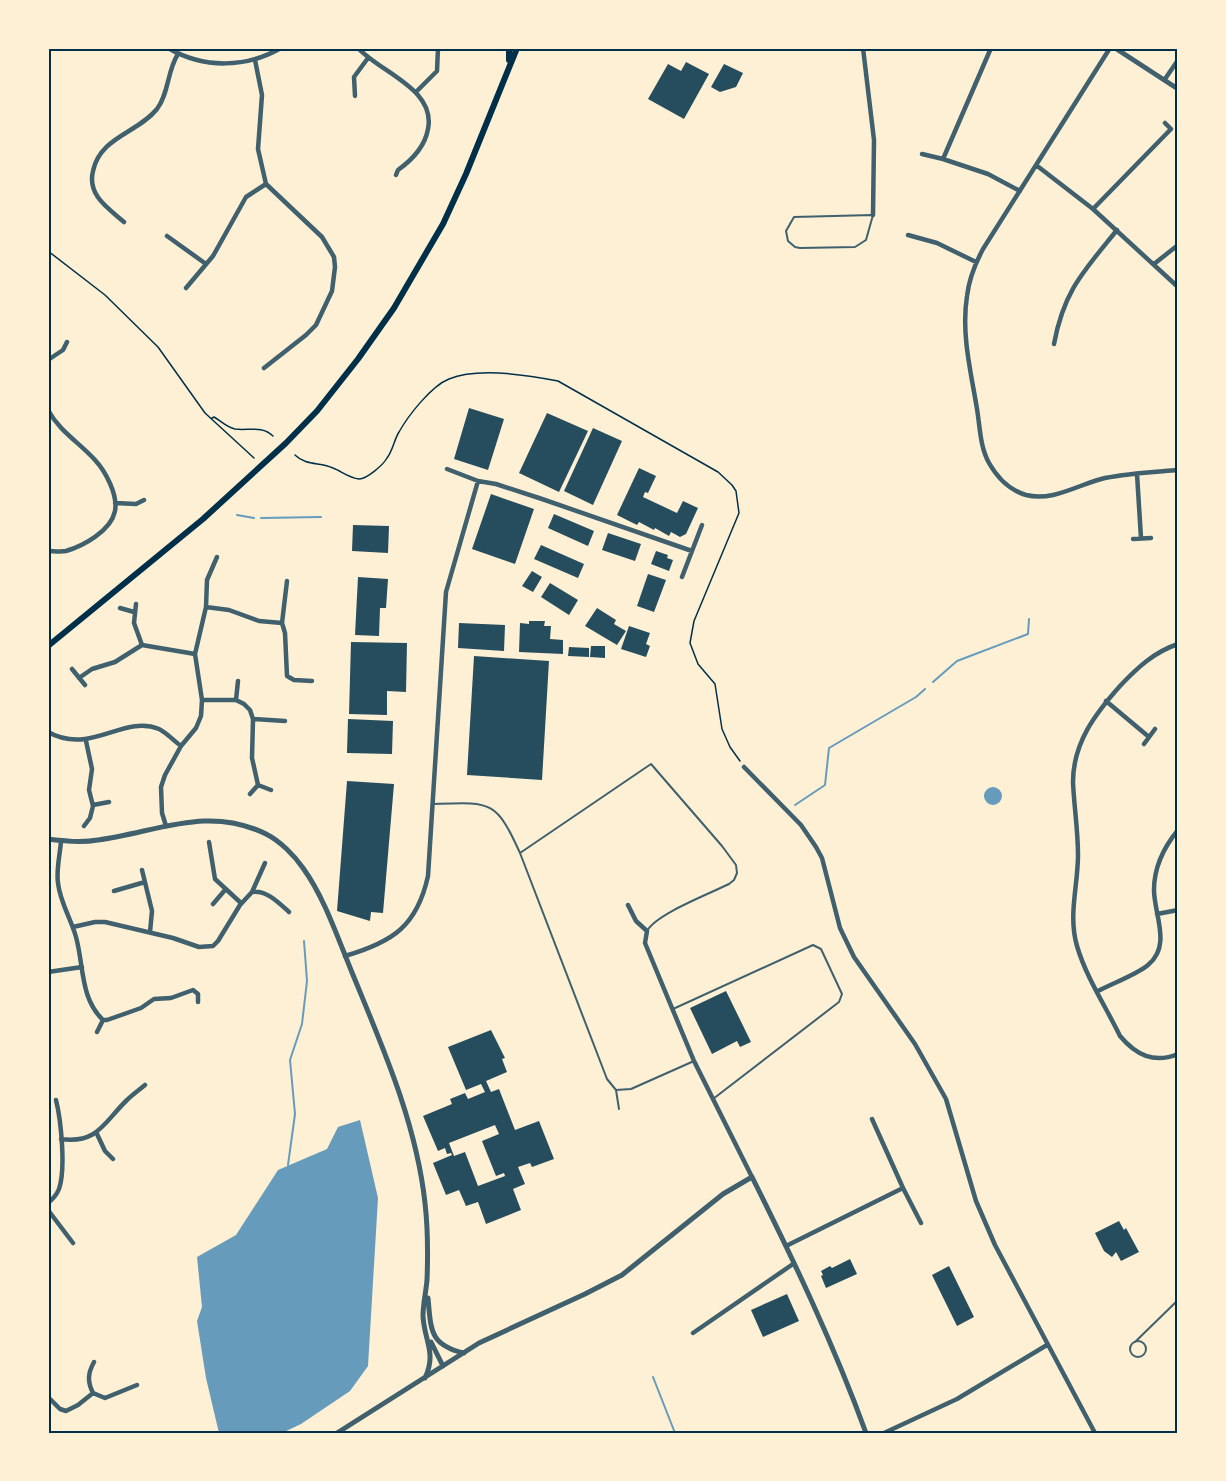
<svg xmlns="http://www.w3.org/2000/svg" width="1226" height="1481" font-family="Arial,sans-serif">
<rect width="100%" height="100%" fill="#fdf0d5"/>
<path fill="#669bbc" d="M984 796a9 9 0 1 1 18 0a9 9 0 1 1-18 0Z
M360 1120 378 1198 368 1366 350 1391 301 1424 282 1433H219L206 1378 197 1321 202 1307 197 1257 236 1235 278 1170 327 1149 338 1127Z"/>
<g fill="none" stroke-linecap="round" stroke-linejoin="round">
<path stroke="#669bbc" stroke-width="2" d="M237 515 254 518
M261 518 321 517
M933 682 957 661 1028 634 1029 619
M795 805 825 785 829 748 916 697 925 689
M288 1165 295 1114 290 1060 302 1024 307 981 304 941
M653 1377 675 1433"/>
</g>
<path fill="#264d5e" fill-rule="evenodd" d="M686 62 709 74 684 119 648 99 668 64 681 71Z
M724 64 743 73 736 87 720 92 711 87Z
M469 408 504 419 488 470 454 459Z
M547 413 588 431 559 492 519 473Z
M593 428 622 441 593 505 564 491Z
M639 468 656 476 648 493 645 492 643 497 677 513 683 501 698 508 686 534 680 537 671 532 669 536 655 528 654 530 639 522 637 525 617 515Z
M491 494 534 509 515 564 472 549Z
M554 514 594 531 588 546 548 528Z
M353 525 389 526 388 553 352 551Z
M608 533 641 544 635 561 602 550Z
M541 545 584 564 578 578 534 559Z
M656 551 668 555 667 558 673 560 669 571 651 564Z
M532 571 542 577 533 592 522 586Z
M648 574 666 580 654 612 637 606Z
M358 577 388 579 386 608H380L379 636 355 635Z
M550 583 578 600 569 615 541 597Z
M597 608 616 620 614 624 626 631 617 645 585 626Z
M529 621H545L544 626H551L550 639 563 640V654L519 652 520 623 529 624Z
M459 623 505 625 504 651 458 648Z
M629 626 650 633 646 644 650 646 646 657 621 649Z
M351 642 407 643 406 692 387 691V715L349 714Z
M591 646H605V658L590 657Z
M569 647 589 648V657L568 656Z
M474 656 549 661 542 780 467 775Z
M348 719 393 721 392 754 347 753Z
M347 781 394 784 383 913 371 912 370 921 337 911Z
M726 991 751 1042 740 1047 737 1041 712 1054 690 1008Z
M491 1030 505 1058 502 1059 507 1072 486 1081 491 1092 499 1089 515 1130 539 1121 554 1159 532 1167 530 1163 518 1167 525 1184 513 1189 521 1210 486 1224 478 1202 466 1206 459 1190 446 1195 433 1163 452 1155 451 1153 447 1154 445 1148 438 1151 423 1116 452 1104 450 1099 465 1093 468 1099 485 1092 481 1084 466 1090 448 1047ZM495 1125 499 1134 482 1141 496 1176 504 1173 505 1176 478 1186 465 1152 454 1156 449 1143Z
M1119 1221 1124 1230 1126 1228 1139 1252 1121 1261 1116 1252 1112 1257 1104 1251 1095 1233Z
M850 1259 857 1274 826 1288 821 1276 823 1275 821 1271 830 1266 832 1268Z
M949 1266 974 1317 957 1326 932 1275Z
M787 1294 799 1321 763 1337 751 1310Z"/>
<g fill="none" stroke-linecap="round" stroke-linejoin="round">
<path stroke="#003049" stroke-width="1.5" d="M48 251 105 295 158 347 205 413 254 458
M212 418 214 417C221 421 226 427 235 429 248 431 262 425 273 436
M295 455C306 466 320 462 333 468 341 471 349 478 359 479 367 479 383 465 387 458 393 450 394 440 399 432 408 416 431 386 449 379 478 367 528 375 558 381L718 472 732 485 736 491 739 513 694 621 690 643 698 664 715 684 722 729 730 747 740 761"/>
<path stroke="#3f606c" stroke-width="2" d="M873 215 866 240 855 247 800 248 795 247 788 241 786 231 794 217Z
M434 804C491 802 496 800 520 853L607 1079 616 1090 619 1109
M520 853 651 764 722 846 736 865 737 873 734 880 729 884C709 894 656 914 647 931
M673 1009 813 945 821 949 842 994 839 1002 713 1099
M616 1090 631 1089 694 1061
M1130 1349a8 8 0 1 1 16 0a8 8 0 1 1-16 0Z
M1135 1342 1178 1300"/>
<path stroke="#3f606c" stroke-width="4.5" d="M168 48C204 69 246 68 281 48
M358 48C381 73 436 89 428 129 425 146 412 160 398 170L396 175
M863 48 874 140 873 215
M991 48 943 159 988 174 1020 191
M1110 48 983 249C975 264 969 279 967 296 961 334 971 372 977 409 980 427 980 447 989 463 997 477 1009 490 1026 495 1053 502 1079 484 1105 478 1129 473 1154 472 1178 470
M255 60 262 95 258 149 266 184 322 237 334 257 335 267 332 291 316 325 306 335 264 368
M1165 79 1178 60
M416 92 437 71 438 48
M355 96 354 77 368 58
M922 154 943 159
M1036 165 1093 209 1178 287
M1093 209 1171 129 1165 123
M124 222C108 208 87 195 93 171 100 137 138 133 157 109 169 93 167 71 178 54
M908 235 937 243 976 262
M167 236 206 264
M1154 264 1178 245
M186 288 213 256 246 197 266 184
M1054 344C1064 290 1084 271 1117 230
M48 360 63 350 67 342
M48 410C60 432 79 442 95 460 106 472 118 495 115 511 111 531 83 546 66 551 60 552 53 551 48 551
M447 469 478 481
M1137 474 1141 538
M115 503 136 504 144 500
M1133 539 1151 538
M682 577 702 525
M136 604 134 623 142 645
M206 607 229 610 259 621 282 623 285 633 287 676 294 680 312 681
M120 608 134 612
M282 623 287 581
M1178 644C1154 652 1137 668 1120 686 1095 714 1073 743 1073 782 1074 806 1078 830 1078 855 1078 886 1068 915 1077 946 1086 977 1106 1007 1120 1036 1136 1055 1154 1064 1178 1054
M72 669 85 685
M79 678 92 669 115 662 142 645 195 654
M202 700H236L244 704 250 710 253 719 252 758 258 785 271 790
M236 700 238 681
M1106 701 1149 737
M253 719 285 721
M48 732C91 756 123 714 159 729 167 733 174 741 181 746
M1144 744 1155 729
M744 767 801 825 816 847 822 858 840 928 854 957 915 1044 946 1099 976 1201 995 1245 1095 1433
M250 794 258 785
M93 805 109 802
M84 826 90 818 93 806 89 790 92 769 86 741
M166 826 162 813 161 787 165 775 181 746 196 728 201 716 202 700 195 654 206 607 207 580 217 557
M61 841C60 855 56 870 58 883 60 902 71 919 76 937 84 966 80 998 103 1020H107L141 1008 154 999 171 998 193 990 198 994V1002
M209 842 215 879 241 903
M142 870 152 911 150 932
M114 891 145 882
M252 892C267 890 279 903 289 912
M213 904 225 890
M628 905 636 921 647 931 645 943 694 1061 752 1177
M1157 914 1178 910
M73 927 95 922H105L173 938 199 947 213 946 218 941 240 905 252 892 265 863
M345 956C393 942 417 926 428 876L446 592 478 481 496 484 542 499 692 551
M48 972 82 967
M1098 991C1113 983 1136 975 1148 965 1172 946 1154 914 1154 890 1154 868 1164 847 1178 830
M97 1032 103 1020
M872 1119 903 1188 921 1223
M97 1134 105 1151 113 1159
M61 1139C98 1144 104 1122 127 1100 132 1095 139 1090 145 1085
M48 1203C53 1199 57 1194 59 1189 66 1169 61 1120 56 1100
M48 1210 73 1243
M786 1246 903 1188
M693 1333 793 1264
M93 1393C87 1381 88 1373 94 1362
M48 1397 60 1409 66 1411 78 1405 93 1393 105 1398 137 1385
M884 1433 957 1399 1047 1345"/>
<path stroke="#3f606c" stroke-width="5" d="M1115 48 1178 89
M48 839C64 841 81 843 98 840 157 832 208 805 266 834 280 841 294 855 303 868 324 897 337 936 351 970 382 1046 416 1121 425 1203 428 1229 428 1254 427 1280 426 1292 423 1304 423 1316 424 1340 437 1353 425 1378
M428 1298C431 1329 429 1345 464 1353
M431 1342 443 1366
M337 1433 479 1343 585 1294 622 1275 723 1194 752 1177C794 1261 834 1345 866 1433"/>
<path stroke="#003049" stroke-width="6" d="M509 60V48
M48 646 203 519 286 443 317 411 358 359 394 308 443 224 466 174 517 48"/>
</g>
<rect width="1226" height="1481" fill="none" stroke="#fdf0d5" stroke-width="99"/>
<rect x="50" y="50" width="1126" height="1382" fill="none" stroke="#003049" stroke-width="2"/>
</svg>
